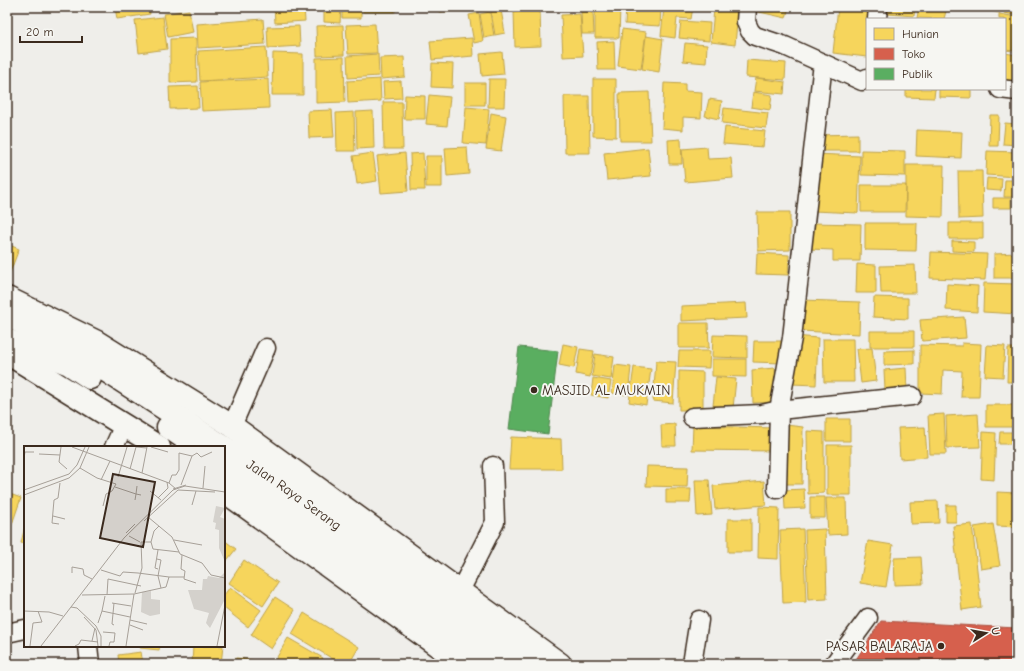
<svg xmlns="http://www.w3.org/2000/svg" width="1024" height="671" font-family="'Comic Neue',sans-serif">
<rect width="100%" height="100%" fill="#efeeea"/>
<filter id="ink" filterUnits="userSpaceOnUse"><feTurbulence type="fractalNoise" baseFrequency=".025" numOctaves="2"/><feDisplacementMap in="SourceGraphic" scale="8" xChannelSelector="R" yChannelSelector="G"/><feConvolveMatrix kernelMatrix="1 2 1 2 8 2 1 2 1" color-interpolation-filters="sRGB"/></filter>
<g filter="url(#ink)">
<path fill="#f6d55c" stroke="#bea249" d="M115 7H149L150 14 117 19Z
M154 7H183L155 11Z
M274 7H304L305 21 275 23Z
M324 7H341L340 23 324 22Z
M342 7H361V18H342Z
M363 7H395V12H363Z
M439 7H491L439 12Z
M595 7H620L619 38H595Z
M626 7H661L660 26 625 24Z
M664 7H693L691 19 677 18 675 38 661 36Z
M756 7H789L786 18 755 11Z
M838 7H874L873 19H867V57L833 53Z
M889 7H915L914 16 888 14Z
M919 7H947L944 19 917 18Z
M992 7H1001L1000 13 991 11Z
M1005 7H1016L1014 15 1004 13Z
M714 9 738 11 735 45 711 42Z
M189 10 193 32 168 37 164 14Z
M501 10 505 33 495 35 491 12Z
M540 10 541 46 515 47 514 11Z
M490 12 494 36 484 38 480 14Z
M581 12H593L594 34H582Z
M479 13 483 41 474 43 469 15Z
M580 14 583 56 563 57 561 15Z
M999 14 1017 17V31H1015L1013 51 1005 50V19H999Z
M163 17 167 49 139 53 135 20Z
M263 19 265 44 198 48 197 24Z
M681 21 710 23 709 41 679 38Z
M375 24 377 53 348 54 346 25Z
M343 25 344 55 317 56 316 26Z
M299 26 300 46 268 48 267 27Z
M622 29 646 32 641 69 618 66Z
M646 36 663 39 659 72 642 69Z
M196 38 197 82 170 83V39Z
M472 38 473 56 432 60 430 41Z
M614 41 615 70H598L597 42Z
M685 43 707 45 706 63 683 61Z
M266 47 268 77 200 81 198 51Z
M502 52 504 74 482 76 480 54Z
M273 53 303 54V95H272Z
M1005 53 1017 55V84L1005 83Z
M378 54 379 76 348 78 347 56Z
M344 57 345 102 316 103V58Z
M404 57 405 77 381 79 380 58Z
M747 60 786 63 785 80 746 77Z
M432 63 453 64 452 88 431 87Z
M756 78 785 82 784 94 754 91Z
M268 79 269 108 202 111 200 82Z
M380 79 381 101 348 103 347 81Z
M489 79H505L504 107H488Z
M593 79H616V137L593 136Z
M401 81 402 98 384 99 383 82Z
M465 83H485V105H465Z
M664 83 685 84V91L702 92 701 118 683 117V130L662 128Z
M198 86 199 108 170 109 169 87Z
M906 89H935L934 98 906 97Z
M939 89H971V98L939 97Z
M649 92 651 141H620L619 93Z
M753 92 772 95 770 110 751 107Z
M405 95 425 96V119H404Z
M429 95 450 97 447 126 426 124Z
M564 96H589L590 153H565Z
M709 99 722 101 719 119 705 116Z
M383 102H402L403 149H384Z
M466 107 489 109 486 145 463 143Z
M724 108 768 113 766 128 722 123Z
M332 110 334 137 309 138 308 111Z
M373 111 374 148 357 149 356 112Z
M354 112 355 151H337L336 113Z
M491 113 506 116 501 151 486 149Z
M990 115H999L998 146H989Z
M1005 123 1017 124V145L1003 144Z
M725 127 765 131 763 147 723 144Z
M917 130 962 132 961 158 916 156Z
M858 134V151H817V135Z
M681 139 682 164H669L668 140Z
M467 147 469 174 447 176 445 148Z
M707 147 708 159 731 158 733 178 685 182 682 149Z
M648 148 651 176 607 180 604 153Z
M861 150 905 151V176L861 175Z
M987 151 1017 152V177L986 175Z
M373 153 377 181 357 184 353 156Z
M405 153 408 191 381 193 377 156Z
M423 153 425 190H411L410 154Z
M815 154 860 156 858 213 813 211Z
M426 156H442V187H426Z
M906 165H944L943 217 906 216Z
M958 171H982L983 218 959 219Z
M987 178 1002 179 1001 191 986 190Z
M1005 180H1017V197H1004Z
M861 185H906L905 212H861Z
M993 198H1011V208H993Z
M757 212H790V250L758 251Z
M811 223 861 224 860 261H833V250L810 249Z
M865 223H917L916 251 865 250Z
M949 223H983V239H949Z
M952 241 974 242V252L952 251Z
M7 244 19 249 9 275 7 274Z
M931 252 987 254 985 280 930 278Z
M757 253 789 255 788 275 756 274Z
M1017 253V278H994V254Z
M857 264 876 265V293H856Z
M915 265 916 293H881L880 266Z
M984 283 1017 284V314L983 312Z
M947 284 978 286 977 312 946 310Z
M874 297 908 298V319L873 317Z
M802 300 860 302 859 334 801 331Z
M746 303 747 318 681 321V306Z
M964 317 966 338 922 341 920 320Z
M679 323H708L709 348H679Z
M870 331H914V347H870Z
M713 335 747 336V358L712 357Z
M794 336 818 338 816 385 792 384Z
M823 339H853L854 382H824Z
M754 341H783L782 363 753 362Z
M962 343 981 344 979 397H961L962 371 943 370 942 394 920 393V345L962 346Z
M563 344 578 347 574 368 559 365Z
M987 345 1005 346 1003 377 985 376Z
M872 348 876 381 861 383 857 349Z
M1008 348H1017V382H1007Z
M580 349 594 351 590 377 576 374Z
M914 350V364L884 365V351Z
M679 351H710L709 368 678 367Z
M595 354 614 357 611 379 592 376Z
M712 359H746V377L712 376Z
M656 361 676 362 673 403 653 401Z
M615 365 631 367 628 395 612 393Z
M634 367 651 369 646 405 629 402Z
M775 368 777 402 753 403 752 370Z
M906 368 907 389 885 390 884 370Z
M679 371 703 372V410H679Z
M716 377 736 379 733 408 713 406Z
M593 378 611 381 608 398 591 395Z
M986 405H1017V427H986Z
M944 414 946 454H930L928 415Z
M978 414 980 447 947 448 946 416Z
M826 419H850V441H826Z
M675 424 676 446H662L661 425Z
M786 425 803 427 802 484H784Z
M693 426 776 428 775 451 692 450Z
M925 427 927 457 900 459 898 428Z
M1015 429H1017V450H1014Z
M807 431 824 432V493L808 494Z
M983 432 996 433 994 480 981 479Z
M1000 432H1012L1011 444H999Z
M511 437 561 439 562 469H509Z
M827 445H851V495H827Z
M647 466 688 467 687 487 646 486Z
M695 480H709L712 515 697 516Z
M764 481 766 505 715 509 713 486Z
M666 489H691L690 503H666Z
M804 489 805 508 785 509 784 490Z
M997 492 1017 493V527L997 526Z
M7 493 21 498 10 530 7 529Z
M810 497H825V518H810Z
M826 498H846L847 534 828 535Z
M938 501 939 523 911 524 910 502Z
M946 505H956V522H946Z
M759 507 779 508 778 559 758 558Z
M728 519H751V552H728Z
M972 524 981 607 962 610 953 526Z
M993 524 1000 566 981 569 974 527Z
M25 526V544L21 543Z
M803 529 806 602 783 603 780 530Z
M825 529 827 599 808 600 805 530Z
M224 540 236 549 224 564Z
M868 541 893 545 886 587 860 583Z
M921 557 923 584 895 585 894 558Z
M244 560 278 583 263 606 229 583Z
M230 587 261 610 248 627 224 608V595Z
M1014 587H1017V619H1016Z
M275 597 295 610 271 649 251 635Z
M304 613 359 647 349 664H341L292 634Z
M288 638 323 658 320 664H273Z
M141 646H160L159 650 140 648Z
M193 646H223L221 664H192Z
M141 652 143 664H119L118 655Z
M236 658 264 662 263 664H236Z"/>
<path fill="#d6604d" stroke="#a8503f" d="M881 621 1017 628V664H853Z"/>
<path fill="#5aae61" stroke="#51864d" d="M519 347 558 351 548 434 509 429Z"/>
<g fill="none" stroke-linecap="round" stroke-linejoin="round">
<defs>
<path id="minor" d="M747 7 746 22 750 31 755 36 785 46 862 81 867 78
M877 19 878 7
M1000 89 1017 91
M692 417 762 414 779 410 792 338 823 63
M232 426 266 348
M114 447 124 425
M777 489 779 410 912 396
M460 591 495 522 493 466
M7 633 25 629
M88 646 90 664
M692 664 699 620
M834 664 868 618"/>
<path id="secondary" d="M7 298 97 342 232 426 560 664
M7 353 159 447
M224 491 463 664"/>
<g id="trunk">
<path id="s1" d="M7 315 77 352 275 480 530 664"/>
<path d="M7 340 69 364 90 378"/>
<path d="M168 427 197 447"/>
<path d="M224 467 497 664"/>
</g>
</defs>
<use href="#minor" stroke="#3b2a1e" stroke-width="21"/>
<use href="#secondary" stroke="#3b2a1e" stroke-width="25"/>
<use href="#trunk" stroke="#3b2a1e" stroke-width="25"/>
<use href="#minor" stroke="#f6f6f2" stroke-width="18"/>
<use href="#secondary" stroke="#f6f6f2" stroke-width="22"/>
<use href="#trunk" stroke="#f6f6f2" stroke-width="22"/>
</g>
</g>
<g fill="#3b2a1e" stroke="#f6f6f2" stroke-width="1.5">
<circle cx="534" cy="390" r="4"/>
<circle cx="941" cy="646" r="4"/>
</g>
<g text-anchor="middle" stroke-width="4" stroke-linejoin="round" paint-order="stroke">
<g font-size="14" fill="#3b2a1e" stroke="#f6f6f2" text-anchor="start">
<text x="542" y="395">MASJID AL MUKMIN</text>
<text x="933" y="651" text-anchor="end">PASAR BALARAJA</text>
</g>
<g font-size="14" fill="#3b2a1e" stroke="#f6f6f2">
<text dy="5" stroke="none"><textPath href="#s1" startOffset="339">Jalan Raya Serang</textPath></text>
</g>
</g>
<g transform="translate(24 446)">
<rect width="201" height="201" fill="#efeeea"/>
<path d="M192 60 201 62 196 71 201 73V116L195 102V84L191 83 192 77 189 76ZM201 126V153L186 182 182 177 185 167 170 163 164 144H178L179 133H183L184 130 195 132ZM127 145V153L136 154V168L126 170 117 166 118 146Z" fill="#d4d1cc"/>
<path fill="none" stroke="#a7a098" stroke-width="1" d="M37 1 35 16 43 23M48 1 145 37 152 43M127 1 144 6M15 8 36 9M0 12 1 6H10M56 22 73 32 92 38 88 45 82 48 79 60M106 23 112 1 123 2M118 27 123 1M94 31 103 1M77 34 86 15M145 37 148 29H152L155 24V7L168 10 173 7 177 11 188 6M157 39 168 10M113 40 112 48 117 49M91 41 112 48 111 54M179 42 181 20M149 43 162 39M0 44 45 28 53 19 61 1M126 45 137 54M0 49 45 32 56 22 65 1M134 52 144 42 143 36M168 59 172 45M29 70 41 73M124 71 148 91 156 108 178 117 187 129 201 132M120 75 154 44 191 46M35 78 28 77 30 54 34 52 36 37M102 87 111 78M105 90 116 96M150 94 178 99M127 96 129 103 155 106M134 104 131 122 134 123M158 109 157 123 161 125 160 133 172 137M133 113 137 114 134 130M77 124 96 130 99 126 114 127 145 131M48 127V121L59 123 60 129 68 133M134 130 137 142M111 147 118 122 117 96H127L130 85 135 80M58 149 110 148 142 141 145 131H160M83 149 84 133 117 140M81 150 78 165 106 171M88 157 107 160M90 157 88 178 90 179M47 161 53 162 72 180 77 190V200M0 165 25 166 39 170M60 171 72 184 74 200M106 174 123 178M74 177 78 165M106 179 119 184M79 186 91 187 90 196H86L85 200M68 195 71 182M6 200 9 177 18 176 14 165M17 200 100 92 149 44 161 40 201 46M51 200 55 198 57 194 74 196M102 200 110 148M193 200 201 159"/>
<path fill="#3b2a1e" fill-opacity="0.15" stroke="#3b2a1e" stroke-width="2" d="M89 28 131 36 119 101 76 92Z"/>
<rect width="201" height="201" fill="none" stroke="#3b2a1e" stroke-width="2"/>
</g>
<rect width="1024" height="671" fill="none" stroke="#f6f6f2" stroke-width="24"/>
<rect x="12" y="12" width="1000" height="647" fill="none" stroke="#3b2a1e" stroke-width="1.5" filter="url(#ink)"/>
<rect x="866" y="18" width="140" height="72" fill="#f6f6f2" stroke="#aba49d"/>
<rect x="874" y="28" width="20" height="12" fill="#f6d55c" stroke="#aba49d"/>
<text x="902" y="38" font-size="12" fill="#3b2a1e">Hunian</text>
<rect x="874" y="48" width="20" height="12" fill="#d6604d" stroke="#aba49d"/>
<text x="902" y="58" font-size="12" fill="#3b2a1e">Toko</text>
<rect x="874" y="68" width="20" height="12" fill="#5aae61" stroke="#aba49d"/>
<text x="902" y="78" font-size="12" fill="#3b2a1e">Publik</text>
<g transform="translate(986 633) rotate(79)" stroke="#f6f6f2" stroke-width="3" paint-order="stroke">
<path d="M0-3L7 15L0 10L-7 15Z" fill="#3b2a1e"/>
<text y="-6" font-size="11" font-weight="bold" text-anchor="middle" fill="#3b2a1e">U</text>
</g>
<path d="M20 36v6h62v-6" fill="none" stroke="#3b2a1e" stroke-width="2"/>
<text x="26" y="36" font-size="12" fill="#3b2a1e" stroke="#f6f6f2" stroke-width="3" paint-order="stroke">20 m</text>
</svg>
